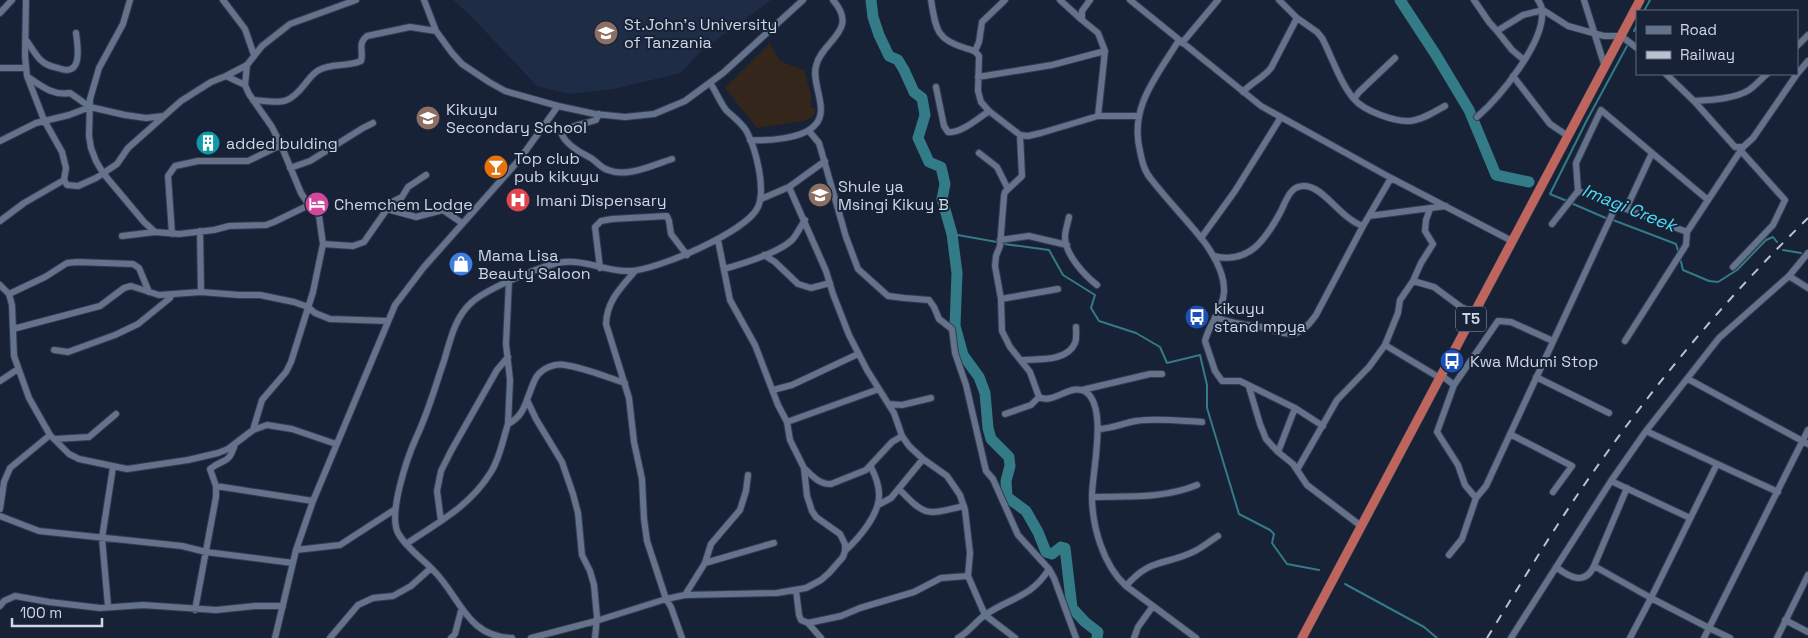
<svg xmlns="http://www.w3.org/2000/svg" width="1808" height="638" font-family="'Space Grotesk',sans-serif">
<rect width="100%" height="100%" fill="#172237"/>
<path fill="#34261a" d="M768 40 780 61 804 70 811 95V107L816 109 813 117 804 121 757 128 725 88 769 44Z"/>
<path fill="#1e2c46" d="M453 0H771L700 52 681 73 613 89 569 94 537 86 470 15Z"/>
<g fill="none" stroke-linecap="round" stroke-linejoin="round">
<path stroke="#327b87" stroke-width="2" d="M1644 11 1650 0
M1634 31 1637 25
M1567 201 1550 194 1587 120 1627 46
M1571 203 1608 219
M1613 220 1676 244 1679 254
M952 234 997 242
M1004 244 1049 250 1063 275 1095 295 1091 308 1099 321 1136 333 1160 347 1167 363 1200 355 1207 385V408L1239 514 1270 530 1274 534 1272 543 1287 564 1319 570
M1783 250 1801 253
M1680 258 1683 270 1709 281 1718 282 1737 270 1766 240 1773 237 1777 242
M1345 584 1424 627 1437 638"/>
<path stroke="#327b87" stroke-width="11" d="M871 0 873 17 879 35 889 56 898 60 904 70 914 92 922 98 925 115 918 138 929 162 941 167 945 184 942 199 952 234 957 273 955 326 963 355 979 377 985 393 988 428 991 439 1009 457 1010 466 1006 481 1007 497 1026 511 1038 532 1046 552 1052 554 1061 547 1065 548 1072 608 1085 622 1098 632 1097 638
M1400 0 1436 55 1469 110 1496 175 1529 182"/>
<defs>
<path id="minor" d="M130 0 123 24 99 68 90 99 89 136 91 148 96 161 103 173 144 222 155 232 179 234 214 230 229 226 266 225 274 222 305 207 311 208 319 216 323 244 313 292 291 362 286 372 262 400 253 430
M223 0 245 29 254 55
M424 0 436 31 452 53 462 64 489 82 505 91 558 106 595 114 625 117 654 114 685 101 723 73 803 0
M931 0C936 28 935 39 965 48 971 50 975 50 979 56L978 91 981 102 989 111 1020 135 1028 136 1041 133 1098 116H1138
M1060 0 1082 20
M1090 0 1082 11V20L1098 33 1105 51 1098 116
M1130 0 1261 106 1391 178 1512 241
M1279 0 1297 18 1317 32 1322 38C1332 57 1340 83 1354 99 1364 111 1395 122 1410 121 1422 120 1434 112 1445 106
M1474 0 1489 22 1497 31 1512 50 1524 60
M1584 0 1605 67
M0 13 12 0
M1497 31 1523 15 1543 10 1568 26 1604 36H1621L1637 48
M26 40C31 46 36 57 43 62 47 65 53 67 58 68 83 78 78 47 76 33
M1179 40C1157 76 1129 107 1140 151 1142 161 1144 171 1151 179 1168 201 1188 221 1205 243 1215 257 1225 274 1224 292 1223 310 1209 324 1205 341L1215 371 1222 381H1240L1295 408 1323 426
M1182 43 1218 0
M1797 46 1808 35
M975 51 979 42 982 22 1005 0
M0 68H26
M1666 74 1694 101 1735 147H1743L1753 138 1797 74
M1797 74 1808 61
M226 76 245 85
M1513 76 1550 124 1568 136
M28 77C41 86 53 96 70 93L90 107 125 115 146 118 164 116
M978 77 1052 65 1105 51
M936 87 944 126 948 132C960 134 979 118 989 111
M1243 92C1252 82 1263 78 1271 68L1297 18
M1354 99 1359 92 1395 58
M253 100C280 102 287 107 305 84 309 79 313 73 319 70 332 63 347 67 361 61 364 51 357 44 367 36L410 27 436 31
M1694 101C1710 100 1735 99 1749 90 1755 86 1761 79 1767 74
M599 114 596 120C585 124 568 125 562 135 567 145 579 152 589 157 596 160 600 168 608 170 627 178 653 165 672 159
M1477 117C1500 97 1545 42 1542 11 1542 7 1540 3 1538 0
M809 131 819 143 846 237 858 269 888 296 904 298 929 300 934 307 939 319 952 329 955 353 966 385 986 471 993 479 1018 535 1049 569 1054 578 1076 638
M1020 135 1022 176 1005 192 1004 196 1000 246 996 256 995 266 1001 299 1002 331 1010 347 1030 372 1039 397C1054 405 1071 382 1086 392 1108 408 1092 472 1092 496 1092 526 1103 565 1126 586L1196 638
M750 140C767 141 803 139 815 125 830 110 811 84 816 66 822 40 860 31 833 0
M0 141 36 123 69 115 90 107
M979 153 997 167 1008 189
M290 168 310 161 363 128 373 123
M64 180 67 185 78 186 96 178 117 164 128 148 181 101 211 82 226 76 247 65
M789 187 826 271 833 294 849 335 867 370 894 413 902 436 909 446 923 459 947 476 960 495 965 510 970 553 968 576 985 615 1015 638
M1578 191 1687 232
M761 199 789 187 825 161
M311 208 301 193 281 145 272 127 249 94 245 85 247 65 262 46 290 24 356 0
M387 209 416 217 443 210 462 223
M1626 209 1652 153
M1369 216 1446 206
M1069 217C1068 223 1065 230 1065 237 1065 254 1084 275 1097 285
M0 221 24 203 64 180 66 168 62 152 44 120 27 76 25 56 26 0
M1552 224 1578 191 1576 163 1601 110 1708 200
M200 231 201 292
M172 234 168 176 175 166 198 161H248L281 145
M122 236 155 232
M1201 238 1235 191 1281 117
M1000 240 1029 236 1067 245
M323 244 353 246 364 242 392 202 402 197 408 187 426 175
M764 255 775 262 798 284 811 288 830 283
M1214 256C1249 265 1266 239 1281 211 1284 205 1287 196 1292 191 1296 186 1304 185 1310 187 1327 192 1342 219 1363 226
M1733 267 1773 225 1785 200 1741 151
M600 268 595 227 601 221 612 219 667 216 669 221 671 234 687 255
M724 269C742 264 778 253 792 240 797 235 800 227 805 220
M635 271C621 288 607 300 606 324L629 398 634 442 642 479 644 519 647 541 666 599 685 595 777 593 806 588 821 580 829 573 843 557 845 551V544L840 534 816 517 812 511 807 496 804 468 790 440 787 422 778 405 755 345 730 300 718 240
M1789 276 1808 288
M1413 281 1434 287 1461 307 1474 313
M0 285 9 294 12 305 14 356 29 398 50 435 69 454 79 459 127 469 188 460 218 453 228 449 253 430 267 425 292 429 336 444
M9 294 45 277 67 263 77 262 133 264 139 268 149 292
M1001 299 1058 289
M1215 317C1232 324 1248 325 1265 328 1275 330 1286 336 1296 333 1305 330 1311 322 1316 315L1363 226 1391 178
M13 329 100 306 124 288 131 286 159 295 201 292 239 295H260L294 302 308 307 315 313 330 319 388 321
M1553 341 1511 322 1498 321 1454 385 1437 432 1458 465 1465 485 1476 498 1486 486 1616 206
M1625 341 1686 245 1687 232 1743 147
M1385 345 1440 378
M54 350 68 352 115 335 138 324 170 298 171 295
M1021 360C1038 359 1067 362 1075 343 1077 338 1076 332 1076 327
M1441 375 1454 385
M1536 377 1609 413
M1688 379 1808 444
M0 381 18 369
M1249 387 1260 424 1266 439 1278 452 1293 464 1307 485 1361 526
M773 390 792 385 858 354
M1082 390 1150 374H1162
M527 400 536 419 562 462 573 494 578 513 582 555 590 571 594 585 597 617 595 638
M889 404 902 405 931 398
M1005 414 1031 405 1039 397
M787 422 879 389
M508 424 510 380 506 344 509 281
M1098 429C1112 429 1123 423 1136 421 1158 418 1181 421 1202 422
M1646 431 1717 464 1651 598 1709 628 1808 430
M1510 434 1572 466 1553 492
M55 439 89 437 116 414
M1278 452 1295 408
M1717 464 1778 492
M804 468C812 476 819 484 831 484L866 470 892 442 902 436
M1297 470 1337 400 1369 367 1385 345 1398 313 1400 300 1413 281 1421 263 1433 244 1425 231 1426 220 1430 209
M1611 481 1690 518
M216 486 210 469C225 457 228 466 235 444
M1627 488 1594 566 1651 598 1630 638
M899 489C926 517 926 515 964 506
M1092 497C1128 496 1163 499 1197 485
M878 505 891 498 923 459
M0 509 4 482 10 468 50 435
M0 516 39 531 182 546 206 552 293 563
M441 521 437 491 441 471 451 451 497 370 508 357
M406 544C439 522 470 506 491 472 500 458 503 439 508 424 520 418 524 409 528 397 531 390 533 382 537 376 543 368 555 363 565 365 585 368 606 377 625 383
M296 550 340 545 394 510
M845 551C859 538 880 514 879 494 879 484 875 475 871 467
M1449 555 1462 539 1476 498
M705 563 774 543
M1556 567C1569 577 1585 586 1594 566
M1126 586C1151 557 1165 566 1195 551 1203 547 1210 541 1218 536
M796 590 799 615 801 620 808 623 841 616 860 608 914 592 941 578 968 576
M685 595 705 563 711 544 740 510 746 491 748 475
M0 606 4 601 15 596 49 602 100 608 143 605 216 610 255 606H283
M108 606 102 538 113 467
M195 610 216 497V486L313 501
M1785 620 1808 632
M808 623 821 638
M275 638 296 550 313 501 395 305 424 267 519 160 558 106
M330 638 358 605 373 598 393 596 411 586 431 568
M451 638 455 634 461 611
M512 638C467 637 460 597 434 571 423 559 406 548 398 533 388 514 407 458 416 438 428 413 435 387 444 361 450 341 455 317 471 303 486 289 544 264 565 262 587 260 607 272 629 271 655 271 747 232 758 207 766 188 756 150 747 132 742 123 733 117 726 110 720 102 716 92 711 84
M531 638 596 621 666 599 671 607 682 638
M958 638C969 632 975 622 985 615 1009 598 1031 598 1049 569
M1134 638 1138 627 1153 606
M1511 638 1611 481 1646 431 1719 338 1789 276 1808 253
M1704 638 1709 628 1730 638
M1777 638 1808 575"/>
<path id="highway" d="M1302 638 1640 0"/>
</defs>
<use href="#minor" stroke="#343c4e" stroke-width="8"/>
<use href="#highway" stroke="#343c4e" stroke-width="10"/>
<use href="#minor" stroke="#64728b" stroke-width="6"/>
<use href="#highway" stroke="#be655e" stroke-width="9"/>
<path stroke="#b9c1d0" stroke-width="2" stroke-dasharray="9 9" stroke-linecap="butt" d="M1487 638C1517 590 1546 541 1578 494 1646 394 1722 302 1808 218"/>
</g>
<defs>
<symbol id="university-disc" viewBox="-11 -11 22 22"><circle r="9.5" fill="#8d6e63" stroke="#172237"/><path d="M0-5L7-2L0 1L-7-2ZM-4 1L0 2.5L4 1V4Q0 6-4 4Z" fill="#fff"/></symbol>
<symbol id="school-disc" viewBox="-11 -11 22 22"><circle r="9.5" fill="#8d6e63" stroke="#172237"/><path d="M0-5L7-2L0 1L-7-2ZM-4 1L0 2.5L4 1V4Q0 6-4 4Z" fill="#fff"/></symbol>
<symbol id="building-disc" viewBox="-11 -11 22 22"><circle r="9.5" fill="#0f9aa8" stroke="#172237"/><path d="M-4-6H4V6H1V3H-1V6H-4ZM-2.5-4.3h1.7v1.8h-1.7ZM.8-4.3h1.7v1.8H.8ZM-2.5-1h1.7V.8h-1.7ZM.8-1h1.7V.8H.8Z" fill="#fff"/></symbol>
<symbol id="bar-disc" viewBox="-11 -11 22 22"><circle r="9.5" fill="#e8710a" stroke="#172237"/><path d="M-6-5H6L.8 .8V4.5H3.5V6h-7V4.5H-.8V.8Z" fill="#fff"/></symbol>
<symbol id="hospital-disc" viewBox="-11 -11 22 22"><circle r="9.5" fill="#e0444e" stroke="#172237"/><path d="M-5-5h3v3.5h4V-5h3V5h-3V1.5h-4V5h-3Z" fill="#fff"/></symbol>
<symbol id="hotel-disc" viewBox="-11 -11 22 22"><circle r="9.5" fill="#d1479c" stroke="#172237"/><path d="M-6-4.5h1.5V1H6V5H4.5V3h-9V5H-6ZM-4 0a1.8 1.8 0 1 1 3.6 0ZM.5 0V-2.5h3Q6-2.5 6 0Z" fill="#fff"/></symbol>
<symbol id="shop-disc" viewBox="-11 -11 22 22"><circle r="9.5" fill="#3f7fe0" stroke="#172237"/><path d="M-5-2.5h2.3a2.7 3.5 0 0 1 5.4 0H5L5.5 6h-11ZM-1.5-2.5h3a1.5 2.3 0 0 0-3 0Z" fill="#fff"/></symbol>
<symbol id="bus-disc" viewBox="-11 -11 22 22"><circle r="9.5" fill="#1a4fb4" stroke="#172237"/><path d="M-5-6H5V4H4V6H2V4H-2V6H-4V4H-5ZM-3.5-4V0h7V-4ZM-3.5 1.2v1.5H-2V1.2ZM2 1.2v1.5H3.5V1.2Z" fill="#fff"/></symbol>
</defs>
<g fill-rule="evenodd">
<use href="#university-disc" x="592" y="19" width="28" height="28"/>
<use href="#school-disc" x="414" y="104" width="28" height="28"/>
<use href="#building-disc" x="194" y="129" width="28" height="28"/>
<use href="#bar-disc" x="482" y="153" width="28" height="28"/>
<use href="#school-disc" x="806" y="181" width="28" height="28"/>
<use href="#hospital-disc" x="504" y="186" width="28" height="28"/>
<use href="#hotel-disc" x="303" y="190" width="28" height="28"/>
<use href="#shop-disc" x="447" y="250" width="28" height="28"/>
<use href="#bus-disc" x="1183" y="303" width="28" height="28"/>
<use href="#bus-disc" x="1438" y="347" width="28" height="28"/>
</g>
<g text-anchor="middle" stroke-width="4" stroke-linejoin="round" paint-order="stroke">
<rect fill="#172237" stroke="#98a1b1" stroke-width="1" x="1456" y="306.5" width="30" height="25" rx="4"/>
<g font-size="15" font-weight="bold" fill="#cfd7e5">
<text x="1471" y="324">T5</text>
</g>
<g font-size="16" fill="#cfd7e5" stroke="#172237" text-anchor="start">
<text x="624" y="30">St.John's University<tspan x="624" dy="18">of Tanzania</tspan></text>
<text x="446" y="115">Kikuyu<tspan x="446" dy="18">Secondary School</tspan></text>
<text x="226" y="149">added bulding</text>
<text x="514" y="164">Top club<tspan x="514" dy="18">pub kikuyu</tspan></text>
<text x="838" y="192">Shule ya<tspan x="838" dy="18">Msingi Kikuy B</tspan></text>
<text x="536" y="206">Imani Dispensary</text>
<text x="334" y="210">Chemchem Lodge</text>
<text x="478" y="261">Mama Lisa<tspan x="478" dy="18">Beauty Saloon</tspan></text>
<text x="1214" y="314">kikuyu<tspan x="1214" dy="18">stand mpya</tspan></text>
<text x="1470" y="367">Kwa Mdumi Stop</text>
</g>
<g font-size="18" font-style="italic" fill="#4ddbf1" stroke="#172237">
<text transform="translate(1629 208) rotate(22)" y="6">Imagi Creek</text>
</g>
</g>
<rect x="1636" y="10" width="162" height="65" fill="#172237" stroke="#616a7d"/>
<rect x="1646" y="26" width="25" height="8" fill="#64728b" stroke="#616a7d"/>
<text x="1680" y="35" font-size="15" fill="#cfd7e5">Road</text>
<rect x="1646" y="51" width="25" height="8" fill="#b9c1d0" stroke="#616a7d"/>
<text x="1680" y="60" font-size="15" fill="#cfd7e5">Railway</text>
<path d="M12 618v8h90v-8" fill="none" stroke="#cfd7e5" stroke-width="2.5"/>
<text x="20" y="618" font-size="15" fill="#cfd7e5" stroke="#172237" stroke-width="4" paint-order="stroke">100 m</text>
</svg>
